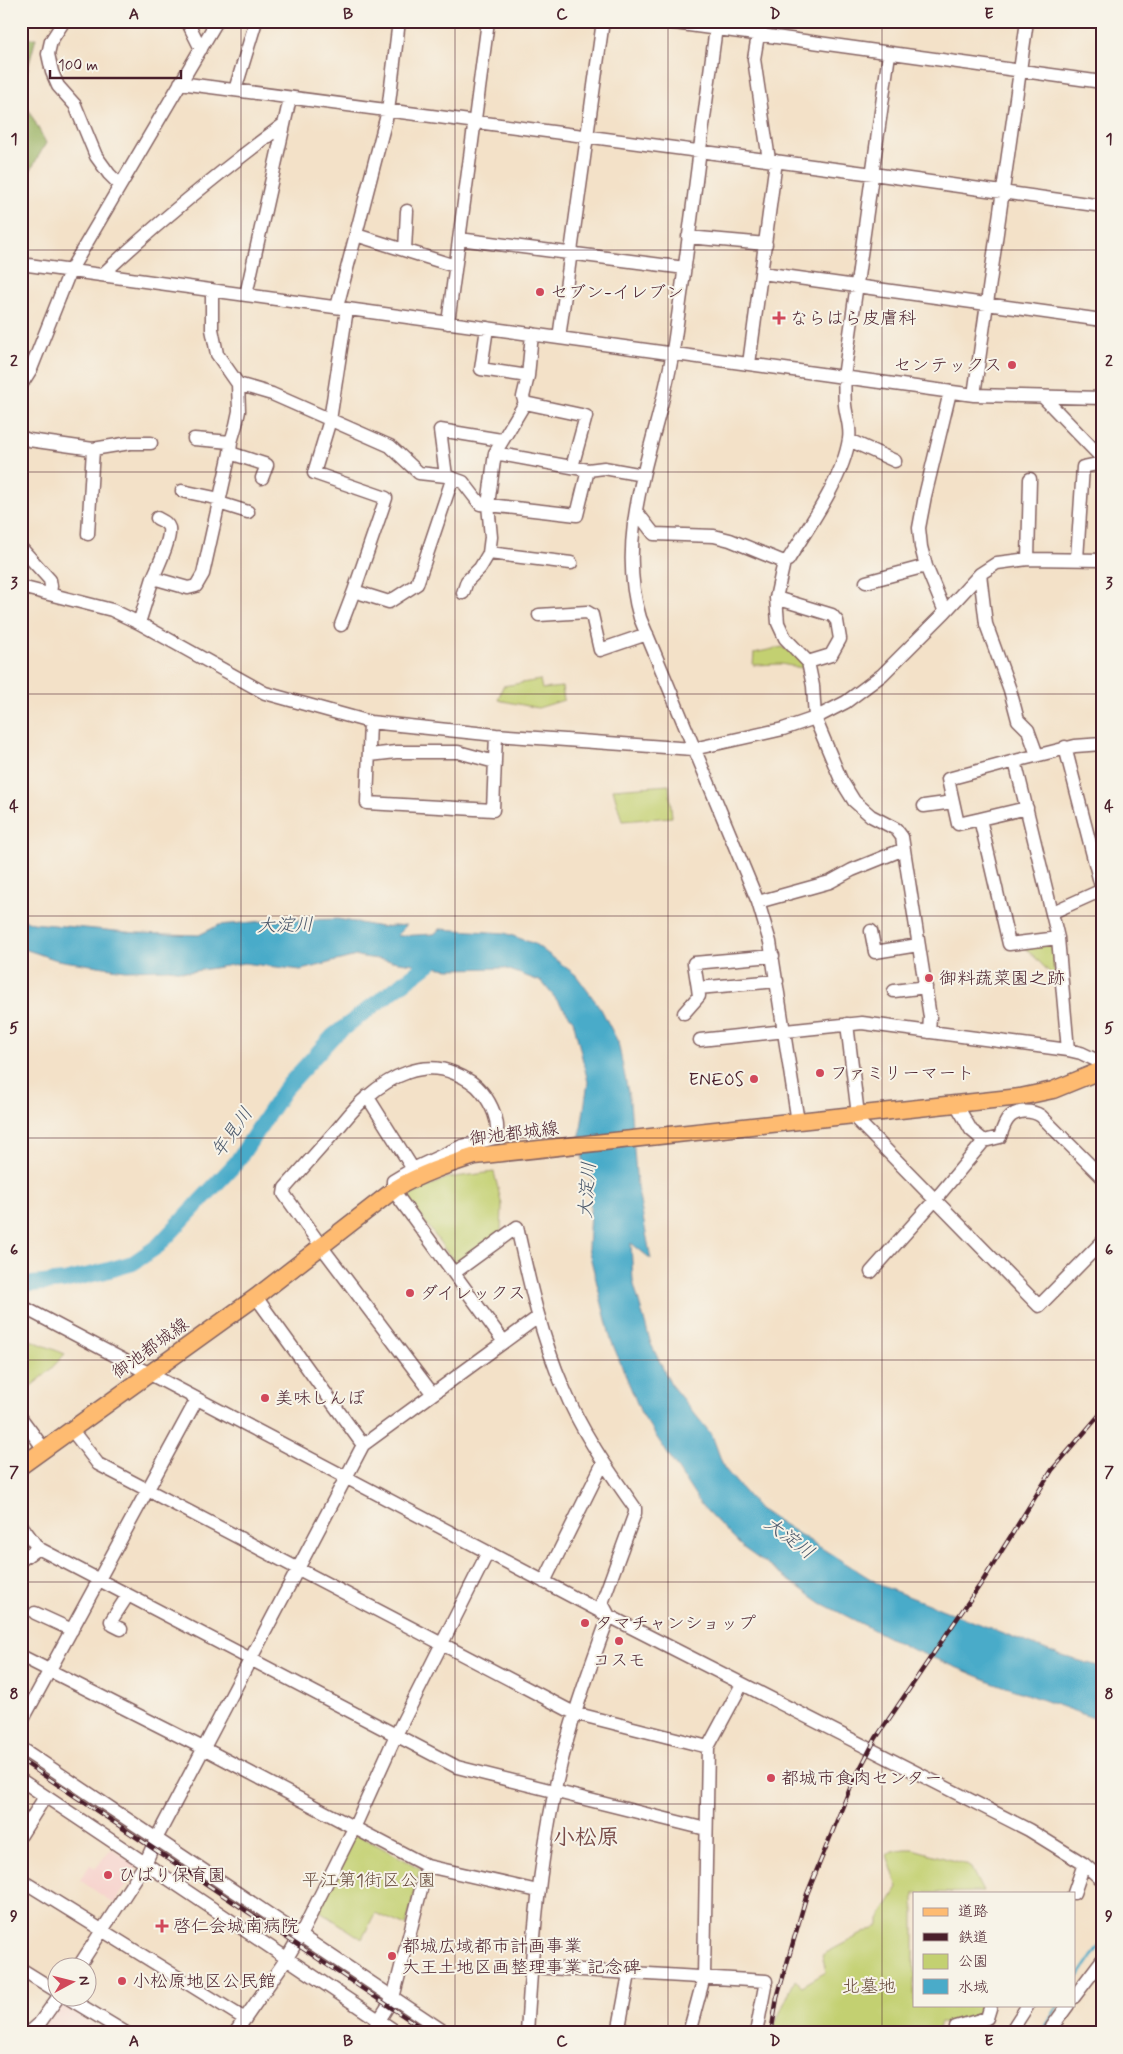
<svg xmlns="http://www.w3.org/2000/svg" width="1123" height="2054" font-family="Mynerve,'Klee One',sans-serif">
<rect width="100%" height="100%" fill="#f7f3e8"/>
<filter id="ink" filterUnits="userSpaceOnUse"><feTurbulence type="fractalNoise" baseFrequency=".02" numOctaves="2"/><feDisplacementMap in="SourceGraphic" scale="10" xChannelSelector="R" yChannelSelector="G"/><feConvolveMatrix kernelMatrix="1 2 1 2 8 2 1 2 1" color-interpolation-filters="sRGB"/></filter>
<filter id="wash" filterUnits="userSpaceOnUse"><feTurbulence type="fractalNoise" baseFrequency=".0096" numOctaves="4" result="noise"/><feDisplacementMap in="SourceGraphic" scale="20" xChannelSelector="R" yChannelSelector="G"/><feGaussianBlur stdDeviation="1.12" result="paint"/><feColorMatrix in="noise" values="0 0 0 0 0 0 0 0 0 0 0 0 0 0 0 0 0 1.4 0 .05"/><feComposite in="paint" operator="in"/></filter>
<g filter="url(#wash)">
<rect width="100%" height="100%" fill="#f3e1c8"/>
<path fill="#f7d0cb" d="M111 1848 136 1866V1871L114 1904 80 1880 90 1865 96 1868Z
M59 2003 108 2033H37Z"/>
<path fill="#c3d071" stroke="#86784e" d="M782 647 800 657 807 669 781 664 753 665 754 653Z
M540 680 542 689 562 687 564 700 538 708 498 700 503 686Z
M669 785 672 817 622 821 613 789Z
M1053 944 1055 978 1023 945Z
M494 1172 502 1205 501 1233 457 1266 407 1197 447 1178Z
M21 1338 28 1339 65 1354 46 1374 21 1394Z
M358 1835 420 1868 406 1926 375 1913 362 1939 317 1909 352 1837Z
M904 1849H913L965 1864 971 1868 983 1892 914 1893V2005H988L983 2015 957 2024 940 2023 936 2033H774L776 2021 795 1980 802 1986 826 1972 822 1955 879 1925V1919L898 1888 887 1855 892 1851Z"/>
<path fill="#9ab263" stroke="#726847" d="M36 38 21 94V39Z
M21 95 46 143 21 187Z"/>
<path fill="#4aabc9" stroke="#4a657a" d="M21 918 33 923 137 933 199 935 219 925 265 921 338 919 381 927 406 925 397 936 434 934 440 929 505 933 535 944 576 975 601 1009 618 1042 630 1102 637 1186 651 1259 631 1243 633 1281 651 1344 671 1385 712 1435 724 1468 759 1509 882 1586 1062 1656 1102 1667V1721L992 1682 909 1648 821 1603 742 1547 701 1505 641 1413 611 1340 588 1248 592 1175 583 1160 580 1135 588 1082 573 1020 542 982 504 968 449 969 356 956 301 970 244 963 189 972 169 969 125 970 57 960 21 948Z"/>
<g fill="none" stroke-linecap="round" stroke-linejoin="round">
<path stroke="#4aabc9" stroke-width="2.5" d="M1074 1983 1102 1942
M1040 2033 1059 2005"/>
<path stroke="#4aabc9" stroke-width="16" d="M21 1285 64 1281 102 1272 133 1263 158 1246 236 1163 284 1090 333 1036 443 953"/>
</g>
</g>
<g filter="url(#ink)">
<g fill="none" stroke-linecap="round" stroke-linejoin="round">
<defs>
<path id="minor" d="M64 21 51 41 48 54 52 72 58 86 75 105 96 156 109 174 119 184
M187 21 201 49
M660 21 1102 82
M764 21 758 35 754 59 769 160
M716 28C701 136 689 244 673 351 659 439 613 528 640 618L758 902 770 942 798 1122
M180 83 873 174 1102 206
M235 90 256 21
M356 235 455 266
M688 237 766 244
M459 239 685 268
M405 250 407 211
M21 264 974 395 1102 398
M762 273 1102 320
M102 275C159 221 221 171 284 124
M246 295 290 98
M337 307 388 111 399 21
M347 309 330 420 314 473 386 498 354 591 389 602 417 584 452 480
M448 323 488 21
M487 328 481 369 528 376
M559 338 603 21
M749 364 776 161
M238 384 272 394 390 446 419 473 446 476 463 482 480 504 577 515 588 470
M21 385 31 369 70 271 217 21
M974 395 1027 21
M1044 398 1102 458
M525 403 586 416 572 467
M21 437 29 440 93 449 130 443H151
M194 439 231 442
M849 440 895 461
M230 453 267 465 262 478
M495 453 588 470 604 468 643 475
M446 476 440 430 501 440
M182 491 220 499
M219 503 248 512
M636 511 654 534 714 536 730 540 784 562 776 598 778 623 785 638 808 662 813 686 815 718 841 780 854 801 871 816 896 829 902 837 930 1017 929 1032
M88 534 93 449
M21 548 50 580 51 586 50 594
M489 553 571 563
M1028 559 1030 479
M1077 559 1083 467 1102 463
M784 562 788 560C809 526 843 479 849 439 851 427 846 416 845 405 844 396 845 386 844 377L889 54
M980 574 986 624 1010 690 1018 720 1028 730 1037 755
M153 578C158 566 171 540 169 528 167 522 162 521 157 518
M866 582 926 566
M21 587 112 610 139 623 265 693 370 722 496 735 693 749 783 729 815 718 846 702 882 675 945 612 980 574 997 563 1028 559 1102 560
M463 593 467 581 480 568 489 553 491 537 488 505 495 453 525 403 523 397 528 376 532 334
M776 598 832 615 837 621 840 639 831 655 808 662
M945 612 926 566 921 547 919 528 925 496 950 392
M539 615 587 612 592 615 600 650 647 634
M139 623 153 578 188 588 196 586 203 574 230 453 231 442 236 425 239 411 238 384 217 354 212 329V290
M341 625 354 591
M370 722 367 803 493 810 496 735
M1065 747 1102 890
M370 755 396 752H458L495 762
M924 806 953 802
M1027 808 980 819 1009 944 1058 938
M980 819 958 824 948 779 1015 761
M758 902 830 882 852 870 904 849
M1053 912 1102 890
M871 931 875 952 918 945
M698 988 694 963 773 956
M894 991 926 987
M684 1013 699 996 698 988 777 981
M847 1024 858 1115
M700 1040 862 1023 1068 1050 1081 1053 1102 1063
M1068 1050 1058 938 1015 761 1075 746 1102 744
M367 1096 413 1169 462 1146 495 1138C502 1124 490 1102 482 1092 475 1083 464 1077 454 1073 423 1060 391 1076 367 1097 354 1107 344 1122 333 1134 317 1152 301 1170 285 1188L284 1194 321 1246 432 1393
M956 1104 971 1130 984 1141
M853 1116 1039 1306 1102 1242
M413 1169 393 1181V1190L504 1342
M871 1272 935 1200 984 1141 1000 1137C1002 1131 1004 1124 1008 1119 1016 1109 1032 1110 1041 1116L1102 1177
M454 1273 517 1227C529 1281 541 1336 563 1387 581 1431 608 1470 635 1508V1513L602 1603 609 1616C588 1673 567 1730 555 1790 538 1870 532 1952 527 2033
M256 1297 363 1445
M21 1306 609 1616 1029 1830 1084 1864 1102 1880
M21 1418 44 1449
M71 1429 98 1464 574 1713 708 1747
M21 1525 38 1548 457 1767 706 1829
M21 1560 38 1548
M544 1582 603 1463
M35 1613 72 1630
M121 1629 113 1625 111 1621 128 1595
M21 1656 205 1749 427 1866 538 1891
M21 1723 197 1399
M21 1748 446 2033
M21 1780 398 2033
M21 1835 45 1797
M21 1880 245 2019
M1074 1893 1084 1864
M79 1966 145 1864 156 1839 363 1445 538 1317
M531 1967 766 1981 756 2033
M21 1969 58 1992
M65 1996 126 2033
M1074 1997 1102 1960
M29 2033 39 2024 59 1996
M235 2033 287 1958 301 1934 354 1828 396 1735 488 1552
M371 2033 393 1998 427 1866
M618 2033 629 1974
M689 2033 704 1977 708 1747 742 1684
M956 2033V2027L987 2018 991 2005
M1010 2033 1028 2005
M1059 2033 1052 2027 1068 2005"/>
<path id="major" d="M21 1466 256 1297 395 1189C420 1174 447 1165 475 1156L1020 1097 1053 1090 1102 1070"/>
</defs>
<use href="#minor" stroke="#856362" stroke-width="15"/>
<use href="#major" stroke="#856362" stroke-width="19"/>
<use href="#minor" stroke="#fff" stroke-width="12"/>
<use href="#major" stroke="#febb71" stroke-width="16"/>
<defs>
<path id="rail" d="M21 1760 429 2033
M771 2033 777 1998 807 1894 851 1786 876 1738 984 1579 1052 1470 1102 1412"/>
</defs>
<use href="#rail" stroke="#4a1f2b" stroke-width="4.5"/>
<use href="#rail" stroke="#f7f3e8" stroke-width="2.5" stroke-dasharray="8" stroke-linecap="butt"/>
</g>
</g>
<path fill="none" stroke="#4a1f2b" stroke-width="1" stroke-opacity="0.55" d="M241 21V2033M455 21V2033M668 21V2033M882 21V2033M21 250H1102M21 472H1102M21 694H1102M21 916H1102M21 1138H1102M21 1360H1102M21 1582H1102M21 1804H1102"/>
<g fill="#d1495b" stroke="#f7f3e8" stroke-width="2">
<circle cx="540" cy="292" r="5"/>
<path d="M776.5 310.5h5v5h5v5h-5v5h-5v-5h-5v-5h5z"/>
<circle cx="1012" cy="365" r="5"/>
<circle cx="929" cy="978" r="5"/>
<circle cx="820" cy="1073" r="5"/>
<circle cx="754" cy="1079" r="5"/>
<circle cx="410" cy="1293" r="5"/>
<circle cx="265" cy="1398" r="5"/>
<circle cx="585" cy="1623" r="5"/>
<circle cx="619" cy="1641" r="5"/>
<circle cx="771" cy="1778" r="5"/>
<circle cx="108" cy="1875" r="5"/>
<path d="M159.5 1918.5h5v5h5v5h-5v5h-5v-5h-5v-5h5z"/>
<circle cx="392" cy="1956" r="5"/>
<circle cx="122" cy="1981" r="5"/>
</g>
<g text-anchor="middle" stroke-width="4" stroke-linejoin="round" paint-order="stroke">
<g font-size="18" fill="#4a1f2b" stroke="#f7f3e8" text-anchor="start">
<text x="550" y="298">セブン-イレブン</text>
<text x="790" y="324">ならはら皮膚科</text>
<text x="1002" y="371" text-anchor="end">センテックス</text>
<text x="939" y="984">御料蔬菜園之跡</text>
<text x="830" y="1079">ファミリーマート</text>
<text x="744" y="1085" text-anchor="end">ENEOS</text>
<text x="420" y="1299">ダイレックス</text>
<text x="275" y="1404">美味しんぼ</text>
<text x="595" y="1629">タマチャンショップ</text>
<text x="619" y="1666" text-anchor="middle">コスモ</text>
<text x="781" y="1784">都城市食肉センター</text>
<text x="118" y="1881">ひばり保育園</text>
<text x="173" y="1932">啓仁会城南病院</text>
<text x="402" y="1952">都城広域都市計画事業<tspan x="402" dy="21">大王土地区画整理事業 記念碑</tspan></text>
<text x="132" y="1987">小松原地区公民館</text>
</g>
<g font-size="18" fill="#4a1f2b" stroke="#f7f3e8">
<text transform="translate(514 1133) rotate(-7)" y="6">御池都城線</text>
<text transform="translate(150 1348) rotate(-36)" y="6">御池都城線</text>
</g>
<g font-size="18" fill="#684b3c" stroke="#f7f3e8">
<text x="369" y="1886">平江第1街区公園</text>
<text x="869" y="1992">北墓地</text>
</g>
<g font-size="19" font-style="italic" fill="#4a576a" stroke="#f7f3e8">
<text transform="translate(285 924) rotate(-1)" y="7">大淀川</text>
<text transform="translate(231 1132) rotate(-55)" y="7">年見川</text>
<text transform="translate(586 1190) rotate(-86)" y="7">大淀川</text>
<text transform="translate(790 1537) rotate(37)" y="7">大淀川</text>
</g>
<g font-size="22" font-weight="bold" fill="#794c49" stroke="#f7f3e8">
<text x="586" y="1844">小松原</text>
</g>
</g>
<rect width="1123" height="2054" fill="none" stroke="#f7f3e8" stroke-width="55"/>
<rect x="913" y="1892" width="162" height="115" fill="#f7f3e8" stroke="#b29e9c"/>
<rect x="923" y="1908" width="25" height="8" fill="#febb71" stroke="#b29e9c"/>
<text x="958" y="1916" font-size="15" fill="#4a1f2b">道路</text>
<rect x="923" y="1933" width="25" height="8" fill="#4a1f2b" stroke="#b29e9c"/>
<text x="958" y="1942" font-size="15" fill="#4a1f2b">鉄道</text>
<rect x="923" y="1954" width="25" height="15" fill="#c3d071" stroke="#b29e9c"/>
<text x="958" y="1966" font-size="15" fill="#4a1f2b">公園</text>
<rect x="923" y="1979" width="25" height="15" fill="#4aabc9" stroke="#b29e9c"/>
<text x="958" y="1992" font-size="15" fill="#4a1f2b">水域</text>
<g transform="translate(72 1982) rotate(83)"><circle r="24" fill="#f7f3e8" stroke="#b29e9c"/>
<path d="M0-4L9 19L0 12L-9 19Z" fill="#d1495b"/>
<text y="-8" font-size="14" font-weight="bold" text-anchor="middle" fill="#4a1f2b">N</text>
</g>
<path d="M50 70v8h131v-8" fill="none" stroke="#4a1f2b" stroke-width="2.5"/>
<text x="58" y="70" font-size="15" fill="#4a1f2b" stroke="#f7f3e8" stroke-width="4" paint-order="stroke">100 m</text>
<rect x="28" y="28" width="1068" height="1998" fill="none" stroke="#4a1f2b" stroke-width="2"/>
<g font-size="16" text-anchor="middle" font-weight="bold" fill="#4a1f2b">
<text x="134" y="19">A</text>
<text x="348" y="19">B</text>
<text x="562" y="19">C</text>
<text x="775" y="19">D</text>
<text x="989" y="19">E</text>
<text x="14" y="144">1</text>
<text x="1109" y="144">1</text>
<text x="14" y="366">2</text>
<text x="1109" y="366">2</text>
<text x="14" y="588">3</text>
<text x="1109" y="588">3</text>
<text x="14" y="811">4</text>
<text x="1109" y="811">4</text>
<text x="14" y="1033">5</text>
<text x="1109" y="1033">5</text>
<text x="14" y="1255">6</text>
<text x="1109" y="1255">6</text>
<text x="14" y="1477">7</text>
<text x="1109" y="1477">7</text>
<text x="14" y="1699">8</text>
<text x="1109" y="1699">8</text>
<text x="14" y="1921">9</text>
<text x="1109" y="1921">9</text>
<text x="134" y="2046">A</text>
<text x="348" y="2046">B</text>
<text x="562" y="2046">C</text>
<text x="775" y="2046">D</text>
<text x="989" y="2046">E</text>
</g>
</svg>
